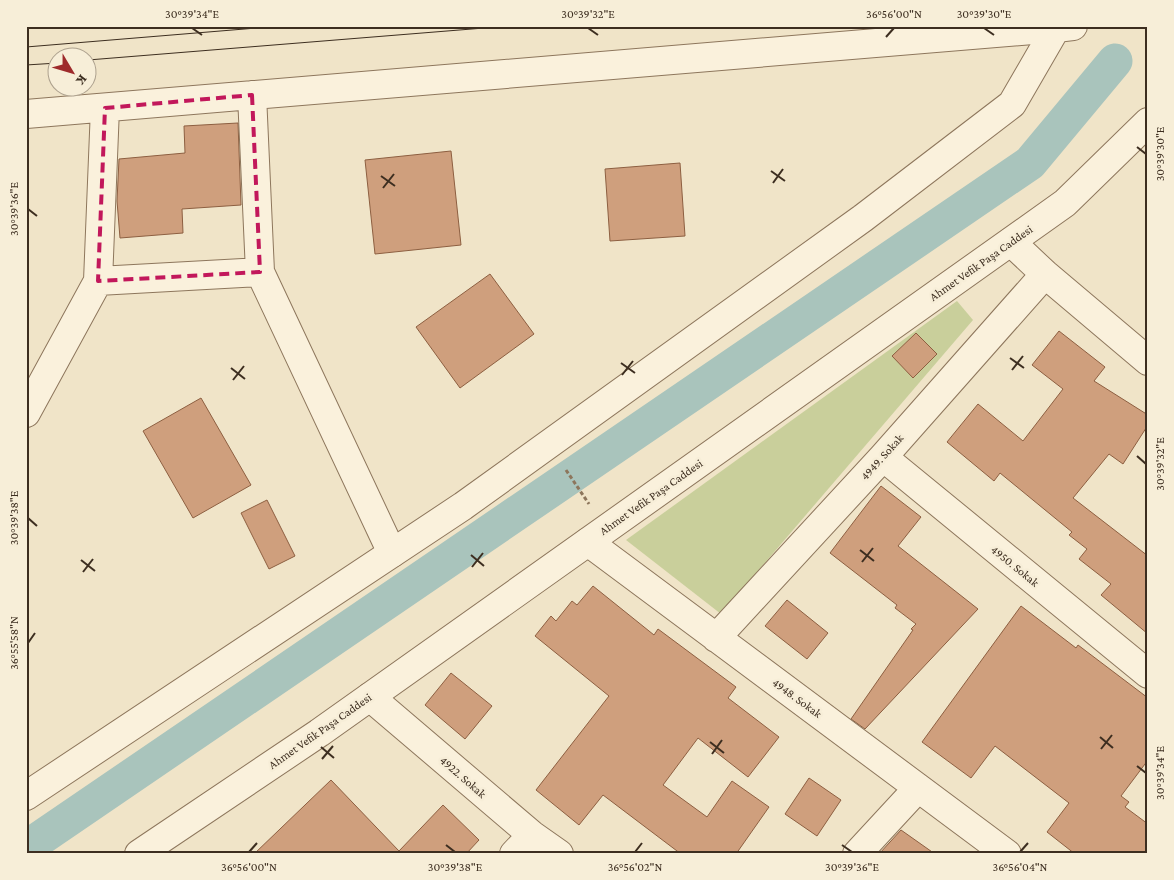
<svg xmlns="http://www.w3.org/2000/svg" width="1174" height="880" font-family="'Crimson Pro',serif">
<rect width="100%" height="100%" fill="#f0e4c8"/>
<path fill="#c9cf9b" d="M957 301 973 320 721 614 626 540Z"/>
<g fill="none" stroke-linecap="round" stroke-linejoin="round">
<path stroke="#a9c4bc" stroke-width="35" d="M26 848 1030 163 1115 61"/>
</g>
<path fill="#cf9f7d" stroke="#8d5f41" d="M238 123 241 205 182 209 183 233 120 238 117 201 119 159 185 153 184 126Z
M451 151 461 245 375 254 365 160Z
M680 163 685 236 610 241 605 169Z
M490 274 534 334 460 388 416 327Z
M1059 331 1105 367 1094 381 1148 415V425L1123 464 1109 454 1073 498 1148 556V634L1101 595 1111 584 1079 559 1087 549 1069 535 1072 532 1000 473 994 481 947 442 978 404 1023 441 1063 389 1032 365Z
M916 333 937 354 913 378 892 356Z
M201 398 251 485 193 518 143 431Z
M881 486 921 517 898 546 978 609 865 729 851 719 913 630 911 629 916 624 895 608 897 605 830 553Z
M267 500 295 556 269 569 241 513Z
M593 586 654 635 658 629 736 687 728 698 779 737 748 777 698 738 663 785 707 817 732 781 769 807 736 854H681L603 795 579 825 536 790 609 696 535 636 551 616 556 621 572 601 577 605Z
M787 600 828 633 807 659 765 626Z
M1021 606 1076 648 1078 645 1148 698V760L1121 796 1129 802 1125 807 1148 824V854H1075L1047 832 1069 803 995 746 971 778 922 742Z
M451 673 492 706 465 739 425 705Z
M809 778 841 800 817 836 785 814Z
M331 780 399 851 443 805 479 840 466 854H254Z
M901 830 935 854H879Z"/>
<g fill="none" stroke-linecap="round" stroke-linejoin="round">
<defs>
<path id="minor" d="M252 95 260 272 392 553
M26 114 1056 28
M1011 242 1045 274 1148 361
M98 281 260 272
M26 413 98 281 105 108
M883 457 1148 674
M588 542 1007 854
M716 638 883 457 1045 274
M370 697 532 835 559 854
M514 854 532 835
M857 854 918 788"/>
<path id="tertiary" d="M26 796 463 506 863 218 1012 104 1056 28 1073 26
M139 854 319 733 1065 203 1148 122"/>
</defs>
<use href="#minor" stroke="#8d765c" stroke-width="30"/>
<use href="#tertiary" stroke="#8d765c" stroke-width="30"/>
<path stroke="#8d765c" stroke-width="3" stroke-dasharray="4 2.5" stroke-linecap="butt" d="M566 470 589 504"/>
<use href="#minor" stroke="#faf1dc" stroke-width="28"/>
<use href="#tertiary" stroke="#faf1dc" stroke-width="28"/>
<path stroke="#3d2e20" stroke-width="1" d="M26 47 281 26
M88 60 509 26
M26 65 58 63"/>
</g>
<path fill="none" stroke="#c2185b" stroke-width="4" stroke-dasharray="10 6" stroke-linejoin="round" d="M252 95 260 272 98 281 105 108Z"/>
<path fill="none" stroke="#3d2e20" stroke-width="2" d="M192 28 202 35M588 28 598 35M984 28 994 35M886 37 894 28M1137 147 1146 154M771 171 785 181M381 176 395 186M773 183 783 169M383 188 394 174M28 209 37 216M1010 358 1024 368M621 363 635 373M231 368 245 379M1012 370 1023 356M622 375 633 361M233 380 244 366M1137 456 1146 464M28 518 37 526M860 550 874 561M471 555 484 566M81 560 95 571M862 562 873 548M472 567 483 553M83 572 93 559M28 643 35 633M1100 737 1113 748M710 742 724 753M321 747 334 758M1101 749 1112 735M712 754 722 740M322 759 333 746M1137 766 1146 773M446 845 455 852M842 845 852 852M249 852 257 843M635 852 642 843M1020 852 1028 843"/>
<g text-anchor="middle" stroke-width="5" stroke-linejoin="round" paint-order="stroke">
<g font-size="12" fill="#3d2e20" stroke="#f7eed8">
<text transform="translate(981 263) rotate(-35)" y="4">Ahmet Vefik Paşa Caddesi</text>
<text transform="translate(882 457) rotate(-48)" y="4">4949. Sokak</text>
<text transform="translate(651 497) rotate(-35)" y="4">Ahmet Vefik Paşa Caddesi</text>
<text transform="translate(1015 566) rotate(39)" y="4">4950. Sokak</text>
<text transform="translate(797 698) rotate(36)" y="4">4948. Sokak</text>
<text transform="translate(320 731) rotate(-35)" y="4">Ahmet Vefik Paşa Caddesi</text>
<text transform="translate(463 777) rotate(41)" y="4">4922. Sokak</text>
</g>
</g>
<rect width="1174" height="880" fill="none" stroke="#f7eed8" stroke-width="55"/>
<g transform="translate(72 72) rotate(128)"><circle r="24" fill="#f7eed8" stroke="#ada18e"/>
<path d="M0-4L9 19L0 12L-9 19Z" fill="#9e2a2b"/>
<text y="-8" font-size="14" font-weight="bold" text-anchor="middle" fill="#3d2e20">K</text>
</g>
<rect x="28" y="28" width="1118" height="824" fill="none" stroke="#3d2e20" stroke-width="2"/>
<g font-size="12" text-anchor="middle" fill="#3d2e20">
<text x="192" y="18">30°39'34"E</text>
<text x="588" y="18">30°39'32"E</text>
<text x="894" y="18">36°56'00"N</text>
<text x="984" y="18">30°39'30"E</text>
<text transform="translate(1160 154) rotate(-90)" y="4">30°39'30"E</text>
<text transform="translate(14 209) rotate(-90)" y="4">30°39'36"E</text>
<text transform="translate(1160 464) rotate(-90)" y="4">30°39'32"E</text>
<text transform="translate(14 518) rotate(-90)" y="4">30°39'38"E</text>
<text transform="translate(14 643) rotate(-90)" y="4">36°55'58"N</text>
<text transform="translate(1160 773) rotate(-90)" y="4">30°39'34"E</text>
<text x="249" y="871">36°56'00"N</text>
<text x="455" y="871">30°39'38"E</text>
<text x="635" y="871">36°56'02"N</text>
<text x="852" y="871">30°39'36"E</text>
<text x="1020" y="871">36°56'04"N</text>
</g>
</svg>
